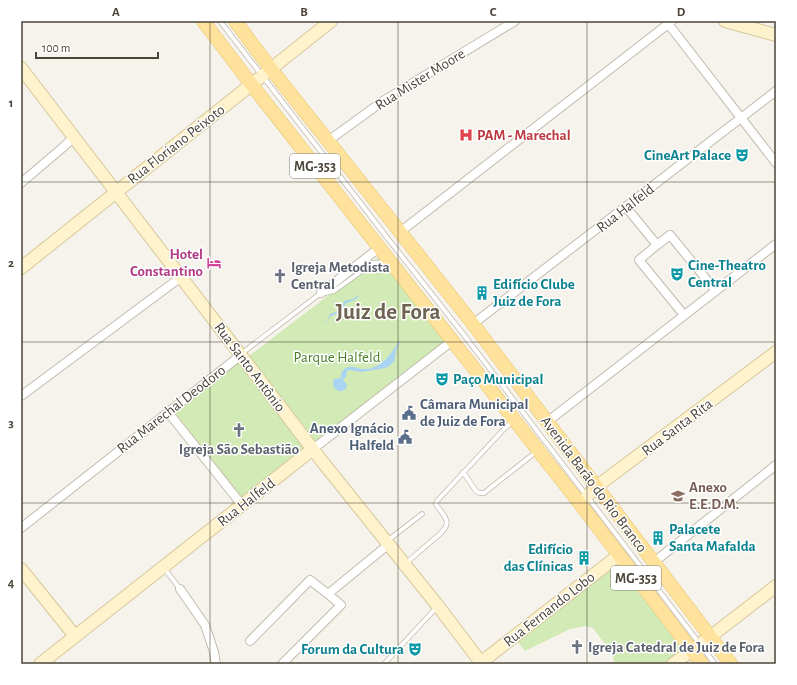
<svg xmlns="http://www.w3.org/2000/svg" width="797" height="685" font-family="'Alegreya Sans',sans-serif">
<rect width="100%" height="100%" fill="#f6f3ec"/>
<path fill="#d2eab5" d="M381 255 449 341 316 442 249 356Z
M239 362 308 450 242 502 173 414Z
M617 562 683 649 665 664H614L613 655 593 628 585 626 570 629 525 651 517 641Z"/>
<path fill="#a9d4f2" d="M359 295V296L355 300 346 303 340 312 331 316 324 324H323L328 319 330 314 339 311 344 301 353 299Z
M399 341 400 342 396 350 395 358 394 362 386 368 361 372 349 370 347 371 346 377 343 379 347 385 345 390 342 391H338L333 386V380L338 378H341C340 371 346 366 353 367 356 367 359 369 362 369 365 369 369 369 372 368 385 363 392 353 399 341Z"/>
<g fill="none" stroke-linecap="round" stroke-linejoin="round">
<defs>
<path id="lane" d="M220 21 389 240 464 335 715 664
M241 354 321 293H325L334 291 373 263 386 262 387 264
M463 472 476 491 479 493H484L536 452
M387 541 422 514
M405 564 441 533C452 522 445 517 437 506L436 504 437 501 505 428 513 421
M164 568 180 589
M384 664 437 607"/>
<path id="street" d="M666 21 776 163
M328 141 383 101 515 21
M21 183 61 149 74 137
M626 207 657 245 639 260 684 315
M400 232 672 21
M657 245 670 235 716 291
M321 293 379 248
M473 324 776 91
M21 396 181 277
M168 412 242 505
M547 422 776 244
M313 449 452 341
M21 528 241 355
M654 562 776 465
M180 589 205 625 214 652 216 664
M250 641 310 580 328 594
M282 664 341 605 328 594 389 544"/>
<path id="secondary" d="M725 21 776 35
M21 68 321 460 438 606 482 664
M21 268 331 21
M581 505 587 496 596 487 776 352
M21 569 75 636
M40 664 313 449
M479 664 619 555
M673 664 710 637 776 586"/>
<path id="primary" d="M203 21 251 84 581 505 702 664
M235 21 271 69 473 324 731 664"/>
</defs>
<use href="#lane" stroke="#c2bbae" stroke-width="5.5"/>
<use href="#street" stroke="#c2bbae" stroke-width="10"/>
<use href="#secondary" stroke="#d6c79b" stroke-width="14"/>
<use href="#primary" stroke="#e6c16a" stroke-width="14"/>
<use href="#lane" stroke="#fff" stroke-width="4"/>
<use href="#street" stroke="#fff" stroke-width="8"/>
<use href="#secondary" stroke="#fff3cd" stroke-width="12"/>
<use href="#primary" stroke="#ffe39c" stroke-width="13"/>
</g>
<path fill="none" stroke="#4b4439" stroke-width="1" stroke-opacity="0.55" d="M210 21V664M398 21V664M587 21V664M21 182H776M21 342H776M21 503H776"/>
<defs>
<symbol id="hospital-bare" viewBox="-9 -9 18 18"><path d="M-5-5h3v3.5h4V-5h3V5h-3V1.5h-4V5h-3Z" fill="#e0444e" stroke="#fff" stroke-width="2.5" paint-order="stroke"/></symbol>
<symbol id="theatre-bare" viewBox="-9 -9 18 18"><path d="M-5-5.5Q0-4 5-5.5V0Q5 5 0 6Q-5 5-5 0ZM-3.3-2.5H-1v1.5H-3.3ZM1-2.5H3.3v1.5H1ZM-2.8 1Q0 5.5 2.8 1Z" fill="#0f9aa8" stroke="#fff" stroke-width="2.5" paint-order="stroke"/></symbol>
<symbol id="hotel-bare" viewBox="-9 -9 18 18"><path d="M-6-4.5h1.5V1H6V5H4.5V3h-9V5H-6ZM-4 0a1.8 1.8 0 1 1 3.6 0ZM.5 0V-2.5h3Q6-2.5 6 0Z" fill="#d1479c" stroke="#fff" stroke-width="2.5" paint-order="stroke"/></symbol>
<symbol id="church-bare" viewBox="-9 -9 18 18"><path d="M-1.2-6h2.4v3.5h3.3v2.4h-3.3V6h-2.4V-.1h-3.3v-2.4h3.3Z" fill="#6b7280" stroke="#fff" stroke-width="2.5" paint-order="stroke"/></symbol>
<symbol id="building-bare" viewBox="-9 -9 18 18"><path d="M-4-6H4V6H1V3H-1V6H-4ZM-2.5-4.3h1.7v1.8h-1.7ZM.8-4.3h1.7v1.8H.8ZM-2.5-1h1.7V.8h-1.7ZM.8-1h1.7V.8H.8Z" fill="#0f9aa8" stroke="#fff" stroke-width="2.5" paint-order="stroke"/></symbol>
<symbol id="civic-bare" viewBox="-9 -9 18 18"><path d="M-.6-6.5H3V-4.5H.6V-3L4-1V1h2V6H-6V1h2V-1L-.6-3ZM-1.2 2.5V6h2.4V2.5Z" fill="#5c6f8a" stroke="#fff" stroke-width="2.5" paint-order="stroke"/></symbol>
<symbol id="school-bare" viewBox="-9 -9 18 18"><path d="M0-5L7-2L0 1L-7-2ZM-4 1L0 2.5L4 1V4Q0 6-4 4Z" fill="#8d6e63" stroke="#fff" stroke-width="2.5" paint-order="stroke"/></symbol>
</defs>
<g fill-rule="evenodd">
<use href="#hospital-bare" x="456" y="125" width="20" height="20"/>
<use href="#theatre-bare" x="732" y="145" width="20" height="20"/>
<use href="#hotel-bare" x="204" y="253" width="20" height="20"/>
<use href="#theatre-bare" x="667" y="264" width="20" height="20"/>
<use href="#church-bare" x="270" y="266" width="20" height="20"/>
<use href="#building-bare" x="472" y="283" width="20" height="20"/>
<use href="#theatre-bare" x="432" y="369" width="20" height="20"/>
<use href="#civic-bare" x="399" y="403" width="20" height="20"/>
<use href="#church-bare" x="229" y="420" width="20" height="20"/>
<use href="#civic-bare" x="395" y="427" width="20" height="20"/>
<use href="#school-bare" x="668" y="486" width="20" height="20"/>
<use href="#building-bare" x="648" y="528" width="20" height="20"/>
<use href="#building-bare" x="574" y="548" width="20" height="20"/>
<use href="#church-bare" x="567" y="637" width="20" height="20"/>
<use href="#theatre-bare" x="405" y="639" width="20" height="20"/>
</g>
<g text-anchor="middle" stroke-width="3" stroke-linejoin="round" paint-order="stroke">
<g fill="#fff" stroke="#817c74" stroke-width="1">
<rect x="290" y="154" width="50" height="24" rx="3"/>
<rect x="611" y="566" width="50" height="24" rx="3"/>
</g>
<g font-size="14" font-weight="bold" fill="#4b4439">
<text x="315" y="171">MG-353</text>
<text x="636" y="583">MG-353</text>
</g>
<g font-size="15" fill="#4b4439" stroke="#fff">
<text transform="translate(420 79) rotate(-32)" y="5">Rua Mister Moore</text>
<text transform="translate(176 144) rotate(-38)" y="5">Rua Floriano Peixoto</text>
<text transform="translate(625 208) rotate(-38)" y="5">Rua Halfeld</text>
<text transform="translate(250 367) rotate(53)" y="5">Rua Santo Antônio</text>
<text transform="translate(171 409) rotate(-38)" y="5">Rua Marechal Deodoro</text>
<text transform="translate(677 427) rotate(-37)" y="5">Rua Santa Rita</text>
<text transform="translate(594 484) rotate(53)" y="5">Avenida Barão do Rio Branco</text>
<text transform="translate(246 502) rotate(-38)" y="5">Rua Halfeld</text>
<text transform="translate(549 609) rotate(-38)" y="5">Rua Fernando Lobo</text>
</g>
<g font-size="15" font-weight="bold" fill="#be3a42" stroke="#fff" text-anchor="start">
<text x="477" y="140">PAM - Marechal</text>
</g>
<g font-size="15" font-weight="bold" fill="#0d838f" stroke="#fff" text-anchor="start">
<text x="731" y="160" text-anchor="end">CineArt Palace</text>
<text x="688" y="270">Cine-Theatro<tspan x="688" dy="17">Central</tspan></text>
<text x="493" y="289">Edifício Clube<tspan x="493" dy="17">Juiz de Fora</tspan></text>
<text x="453" y="384">Paço Municipal</text>
<text x="669" y="534">Palacete<tspan x="669" dy="17">Santa Mafalda</tspan></text>
<text x="573" y="554" text-anchor="end">Edifício<tspan x="573" dy="17">das Clínicas</tspan></text>
<text x="404" y="654" text-anchor="end">Forum da Cultura</text>
</g>
<g font-size="15" font-weight="bold" fill="#b23c85" stroke="#fff" text-anchor="end">
<text x="203" y="259">Hotel<tspan x="203" dy="17">Constantino</tspan></text>
</g>
<g font-size="15" font-weight="bold" fill="#5b616d" stroke="#fff" text-anchor="start">
<text x="291" y="272">Igreja Metodista<tspan x="291" dy="17">Central</tspan></text>
<text x="239" y="454" text-anchor="middle">Igreja São Sebastião</text>
<text x="588" y="652">Igreja Catedral de Juiz de Fora</text>
</g>
<g font-size="15" fill="#4a7f2a" stroke="#fff">
<text x="337" y="362">Parque Halfeld</text>
</g>
<g font-size="15" font-weight="bold" fill="#4e5e75" stroke="#fff" text-anchor="start">
<text x="420" y="409">Câmara Municipal<tspan x="420" dy="17">de Juiz de Fora</tspan></text>
<text x="394" y="433" text-anchor="end">Anexo Ignácio<tspan x="394" dy="17">Halfeld</tspan></text>
</g>
<g font-size="15" font-weight="bold" fill="#785e54" stroke="#fff" text-anchor="start">
<text x="689" y="492">Anexo<tspan x="689" dy="17">E.E.D.M.</tspan></text>
</g>
<g font-size="23" font-weight="bold" fill="#6e6250" stroke="#fff">
<text x="388" y="319">Juiz de Fora</text>
</g>
</g>
<rect width="797" height="685" fill="none" stroke="#ffffff" stroke-width="44"/>
<path d="M36 52v6h122v-6" fill="none" stroke="#4b4439" stroke-width="2"/>
<text x="42" y="52" font-size="12" fill="#4b4439" stroke="#ffffff" stroke-width="3" paint-order="stroke">100 m</text>
<rect x="22" y="22" width="753" height="641" fill="none" stroke="#4b4439" stroke-width="1.5"/>
<g font-size="13" text-anchor="middle" font-weight="bold" fill="#4b4439">
<text x="116" y="16">A</text>
<text x="304" y="16">B</text>
<text x="493" y="16">C</text>
<text x="681" y="16">D</text>
<text x="11" y="107">1</text>
<text x="11" y="267">2</text>
<text x="11" y="427">3</text>
<text x="11" y="587">4</text>
</g>
</svg>
